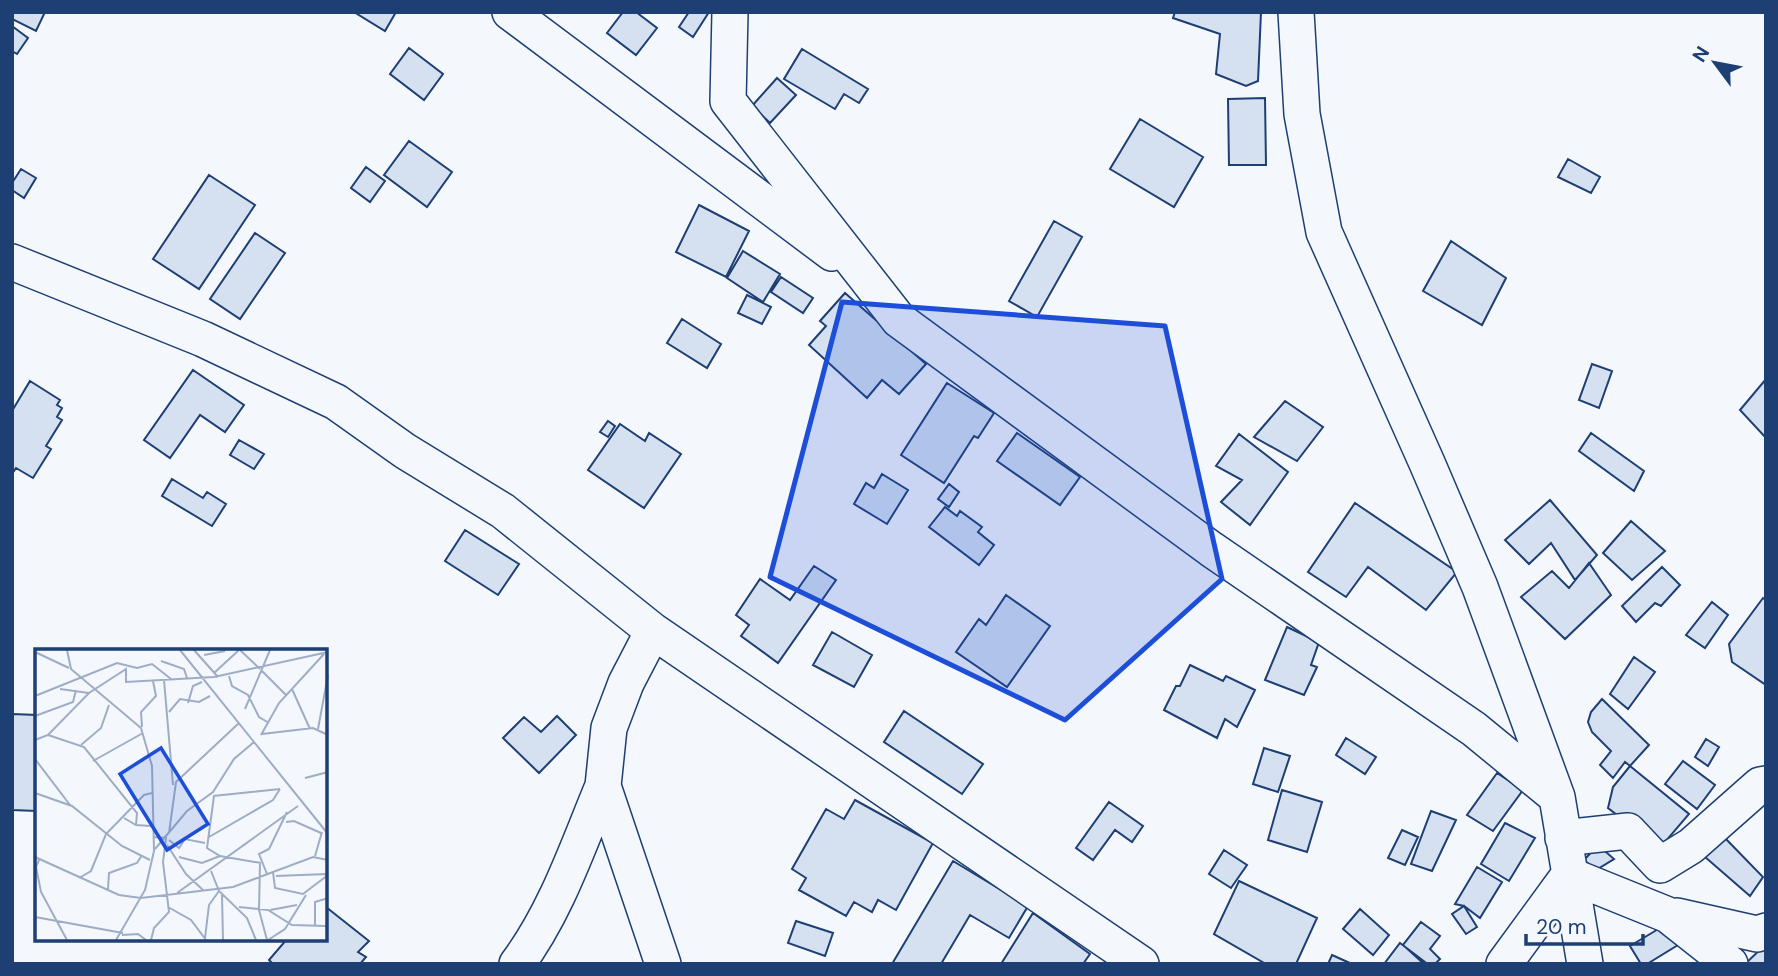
<svg xmlns="http://www.w3.org/2000/svg" width="1778" height="976" font-family="'DM Sans',sans-serif">
<rect width="100%" height="100%" fill="#f4f7fb"/>
<path fill="#d5e0f0" stroke="#1d3f73" stroke-width="2" d="M12 12H45L36 31 12 19Z
M354 12H396L385 31Z
M623 12H636L657 28 636 55 607 33Z
M689 12H709L693 37 679 27Z
M1175 12H1261L1258 81 1246 86 1216 74 1220 34 1173 18Z
M12 26 28 38 17 54 12 51Z
M409 48 443 74 424 100 390 74Z
M802 49 868 89 859 103 844 94 835 109 784 79Z
M777 78 796 95 770 123 752 106Z
M1265 98 1266 165H1229L1228 99Z
M1140 119 1203 157 1174 207 1110 169Z
M409 141 452 172 427 207 384 175Z
M1568 159 1600 177 1591 193 1558 177Z
M366 167 385 181 370 202 351 188Z
M21 169 36 178 24 198 12 190V183Z
M209 175 255 205 199 289 153 259Z
M699 205 749 231 726 277 676 252Z
M1054 221 1082 237 1037 317 1009 301Z
M255 233 285 253 240 319 210 299Z
M1451 241 1506 278 1482 325 1423 291Z
M743 251 780 274 763 302 727 278Z
M781 277 813 298 803 313 771 292Z
M845 293 926 364 899 394 882 380 867 398 809 345 826 326 820 321Z
M747 295 771 307 762 324 738 313Z
M682 319 721 344 707 368 667 343Z
M1592 364 1612 371 1599 408 1579 400Z
M193 370 244 405 225 432 200 415 170 458 144 440Z
M1766 379V438L1740 410Z
M30 381 60 400 57 405 62 408 57 417 62 420 46 446 51 449 33 478 16 468 12 474V411Z
M947 383 994 413 978 438 974 436 944 483 901 455Z
M1285 401 1323 427 1297 461 1254 437Z
M608 421 615 426 608 437 600 432Z
M620 424 645 441 649 433 681 454 644 508 588 470Z
M1017 433 1080 477 1060 505 997 461Z
M1591 433 1644 471 1634 491 1579 451Z
M1239 434 1288 472 1250 525 1221 502 1242 480 1216 466Z
M239 440 264 454 254 469 230 455Z
M882 474 908 490 887 524 854 504 866 483 874 488Z
M172 479 203 498 207 492 226 504 212 526 162 496Z
M949 484 959 492 949 507 938 499Z
M1550 500 1597 555 1575 580 1551 543 1529 564 1505 540Z
M1355 503 1457 572 1426 610 1368 567 1346 597 1308 572Z
M945 507 957 516 960 511 982 527 978 532 994 545 979 565 929 527Z
M1631 521 1665 551 1632 580 1603 553Z
M465 530 519 564 498 595 445 561Z
M1589 563 1611 595 1565 639 1521 597 1552 571 1569 588Z
M814 566 836 580 778 663 741 636 749 625 736 615 760 579 790 600Z
M1662 567 1680 585 1661 606 1655 603 1636 622 1622 606Z
M1006 595 1050 626 1007 687 956 652 979 619 986 625Z
M1763 598 1766 600V685L1732 662 1729 644Z
M1712 602 1728 615 1705 648 1686 635Z
M1287 627 1319 642 1311 665 1317 667 1304 695 1265 680Z
M832 632 872 655 854 687 813 665Z
M1634 657 1655 672 1628 709 1610 694Z
M1190 665 1223 681 1226 676 1255 690 1237 727 1225 719 1217 738 1164 710 1176 686H1180Z
M1602 699 1649 745 1630 766 1625 762 1613 778 1600 765 1611 751 1592 732 1588 722 1591 712Z
M904 711 983 764 962 794 884 742Z
M12 714 37 715V811L12 810Z
M557 716 576 735 539 773 503 738 524 717 541 732Z
M1346 738 1376 757 1365 774 1336 755Z
M1706 739 1719 747 1708 766 1695 757Z
M1264 748 1290 756 1278 792 1253 784Z
M1683 761 1715 785 1697 809 1665 784Z
M1630 766 1689 814 1660 848 1608 808 1613 787Z
M1497 773 1523 790 1493 831 1467 815Z
M1282 790 1322 802 1307 852 1268 840Z
M855 800 933 843 896 910 878 900 872 912 854 902 846 916 799 890 806 878 792 869 826 809 844 819Z
M1109 802 1143 826 1132 842 1115 830 1093 860 1076 848Z
M1431 811 1456 820 1432 871 1411 864Z
M1505 823 1535 838 1509 881 1481 864Z
M1402 830 1418 837 1405 865 1388 858Z
M1724 837 1763 877 1750 896 1705 857Z
M1598 845 1614 859 1596 870 1584 860Z
M1224 850 1247 865 1231 888 1209 874Z
M953 861 1028 906 1009 938 970 915 941 964H892Z
M1477 867 1502 882 1480 918 1464 906 1455 904Z
M1239 881 1317 918 1296 964H1266L1214 934Z
M1464 906 1477 927 1466 934 1452 914Z
M326 907 369 941 358 952 366 957 360 964H273L269 960 287 939H326Z
M1360 909 1389 935 1373 955 1343 929Z
M1033 913 1090 954 1083 964H1001Z
M796 921 833 933 825 956 788 943Z
M1421 922 1440 936 1430 949 1440 959 1435 964H1424L1403 945Z
M1665 925 1678 945 1647 964H1641L1630 946Z
M1400 943 1425 962 1424 964H1384Z
M1766 944V964H1745Z
M1332 955 1352 964H1328Z"/>
<g fill="none" stroke-linecap="round" stroke-linejoin="round">
<defs>
<path id="street" d="M510 12 832 253
M730 12 728 101 899 320 1211 549 1474 729 1557 797
M1296 12 1302 114 1324 232 1427 463 1480 587 1557 797 1585 964
M12 262 203 339 336 402 405 451 503 511 653 631 1141 964
M653 631 626 683 609 728 603 786 663 964
M1563 838 1628 831 1660 865 1691 846 1760 785 1766 784
M1677 916 1757 934 1766 931
M517 964C556 912 578 846 603 786
M1504 964 1569 875 1668 915 1730 964"/>
</defs>
<use href="#street" stroke="#1d3f73" stroke-width="38"/>
<use href="#street" stroke="#f4f7fb" stroke-width="35"/>
</g>
<path fill="#1d4ed8" fill-opacity="0.2" stroke="#1d4ed8" stroke-width="5" stroke-linejoin="round" d="M842 302 1165 326 1222 579 1065 720 770 577Z"/>
<g transform="translate(35 649)">
<rect width="292" height="292" fill="#f4f7fb"/>
<path fill="none" stroke="#9eadc5" stroke-width="2" d="M32 1 36 20 106 79 117 117 119 202 110 241 81 291M145 1 293 185M159 1 183 28M205 1 225 20M0 3 34 19M169 6 190 2M126 12 149 20 152 29M227 22 251 46M179 24 204 1M194 27 197 37 213 46 224 68 234 74M129 31 138 136M25 40 54 44M257 40 275 80M0 47 82 14 102 19 117 15 136 30M153 54 158 37 167 33M210 60 235 1M134 63 145 50 164 53 175 47M0 67 38 53 41 41M107 78 106 63 121 47 118 32M283 80 293 26M227 85 278 79 293 86M13 86 49 98 102 164 101 176M226 86 244 54 289 5M0 91 13 86 54 44 91 20V33L179 28 293 3M46 96 66 79 74 56M0 110 35 156M58 112 108 84M270 129 293 123M0 144 37 157 87 197 115 211M178 147 245 140M179 147 172 199 185 207 226 214M89 169 101 176 116 177M251 173 259 172 286 184M134 184 141 133 204 74M174 188 238 151 245 140M134 191 144 199 150 190 170 194M132 196 151 225 169 242M120 200 152 162 178 143 199 110 219 93M280 207 287 183M0 208 84 246 106 249 198 238 278 208 293 211M144 208 167 214 185 207M4 211 1 218 6 243 32 291M225 214 224 261 232 291M176 222 184 242 212 269 221 291M238 223 240 239 268 245 293 226M232 225 224 205 234 200 252 163M241 227 292 225M44 229 56 222 71 185 109 146 117 144M73 240 74 224 102 214 107 206M142 244 263 157M187 246 188 291M133 258 156 271 171 291M204 258 233 261 257 276 291 277M235 261 262 256M0 268 88 284M280 276V253L293 249M87 286 103 285 111 291M170 289 174 256 184 242M116 291 119 279 134 263 128 213 131 189 119 188M233 291 250 280 271 246"/>
<path fill="#1d4ed8" fill-opacity="0.15" stroke="#1d4ed8" stroke-width="3.5" d="M126 99 173 175 132 201 85 125Z"/>
<rect width="292" height="292" fill="none" stroke="#1d3f73" stroke-width="3.5"/>
</g>
<rect width="1778" height="976" fill="none" stroke="#1d3f73" stroke-width="28"/>
<g transform="translate(1715 63) rotate(302)" stroke="#f4f7fb" stroke-width="5" paint-order="stroke">
<path d="M0-5L12 26L0 18L-12 26Z" fill="#1d3f73"/>
<text y="-10" font-size="19" font-weight="bold" text-anchor="middle" fill="#1d3f73">N</text>
</g>
<path d="M1526 934v10h117v-10" fill="none" stroke="#1d3f73" stroke-width="3.5"/>
<text x="1536" y="934" font-size="21" fill="#1d3f73" stroke="#f4f7fb" stroke-width="5" paint-order="stroke">20 m</text>
</svg>
